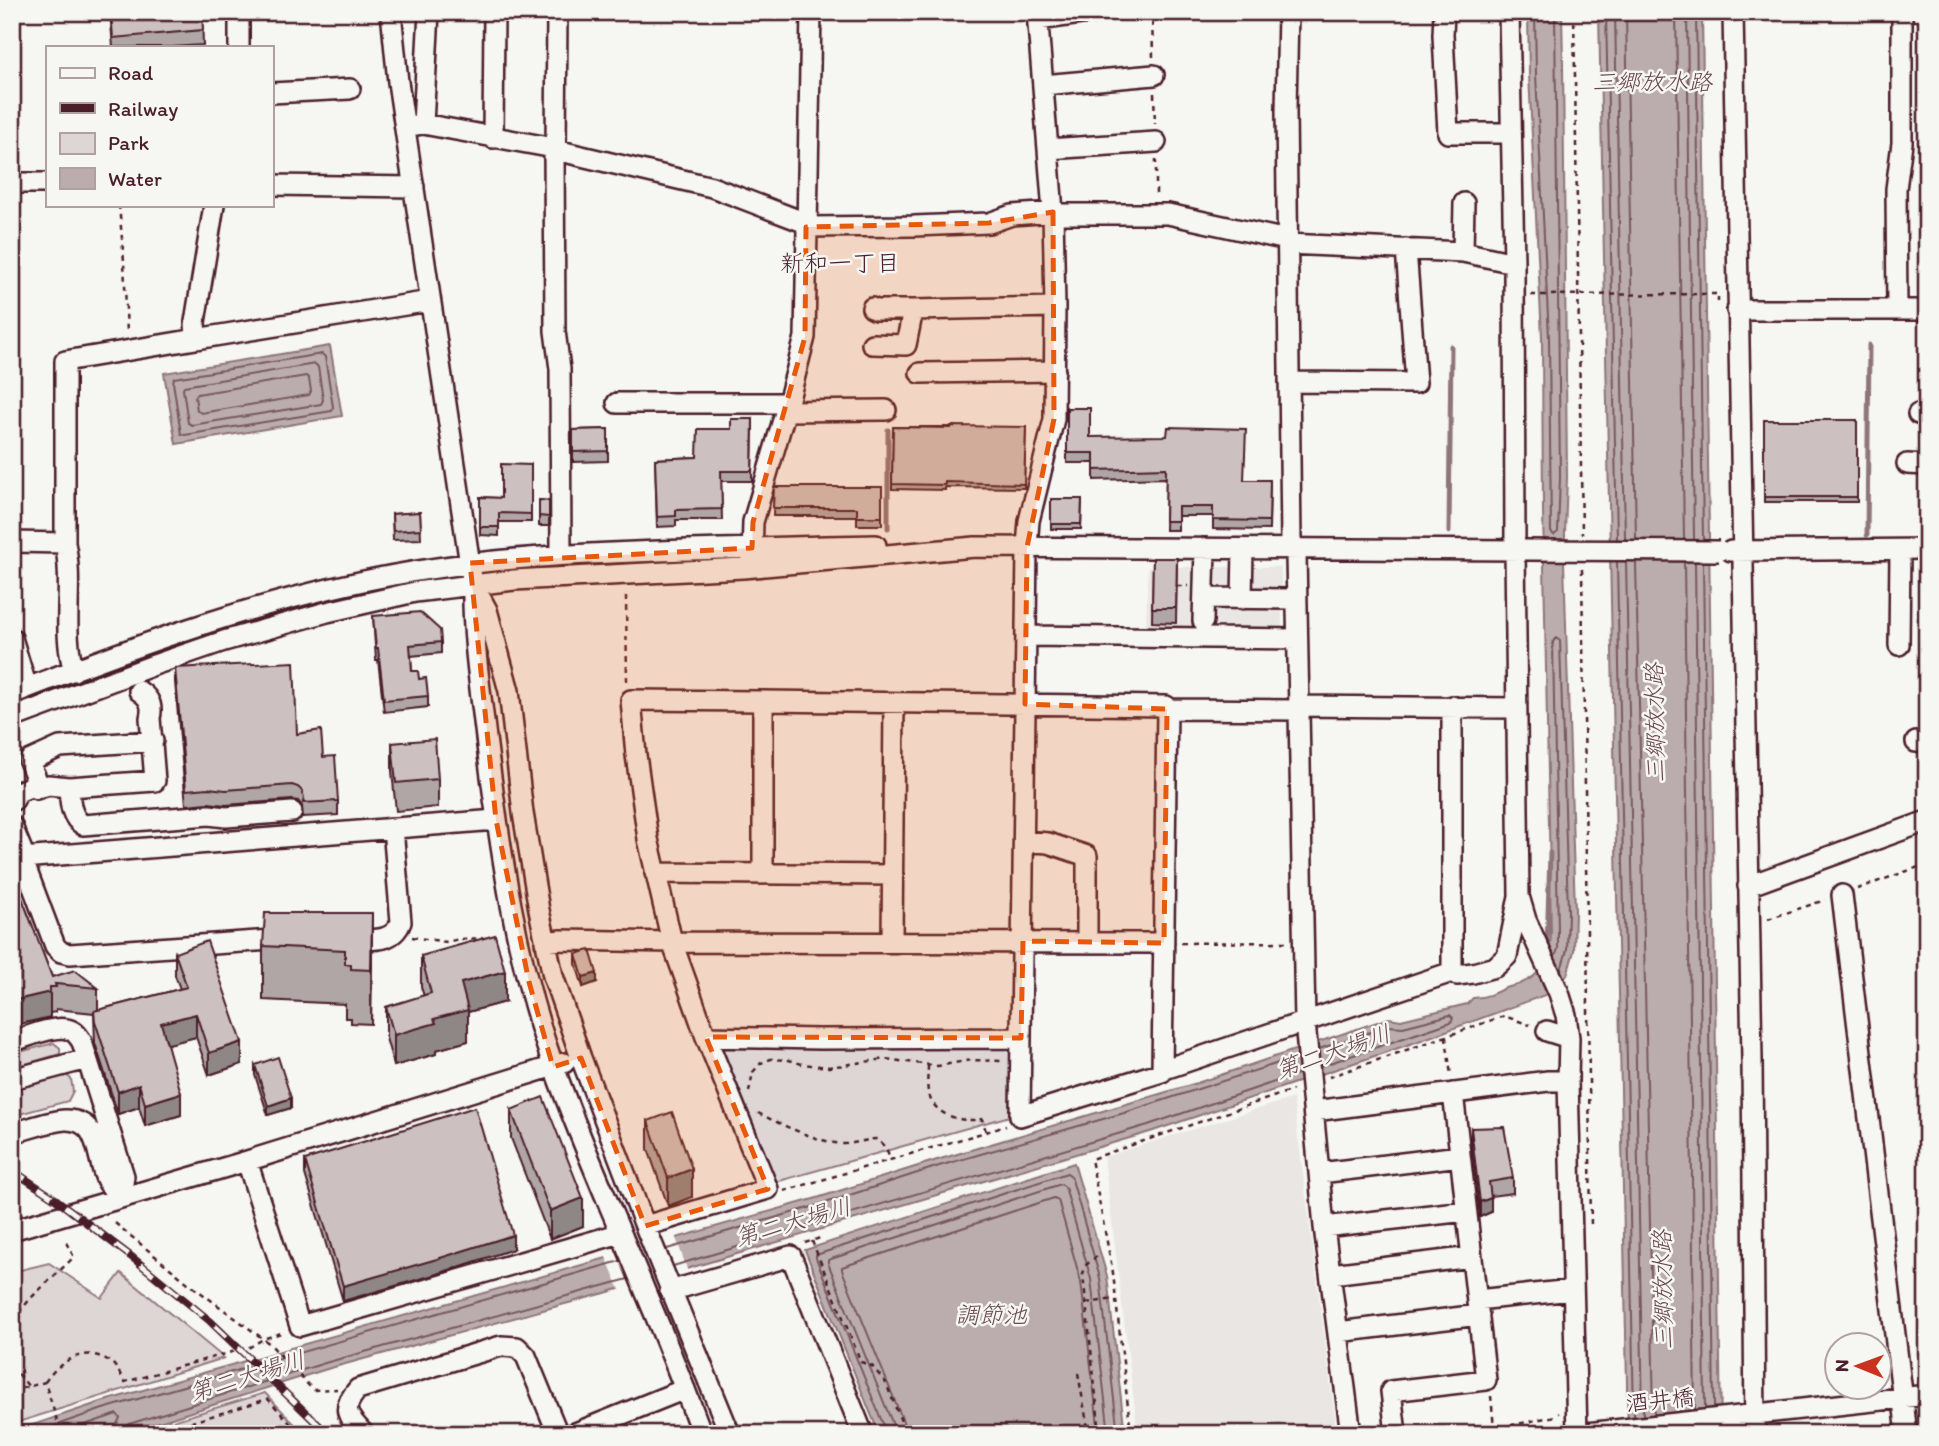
<svg xmlns="http://www.w3.org/2000/svg" width="1939" height="1446" font-family="Itim,'Klee One',sans-serif">
<rect width="100%" height="100%" fill="#f6f6f2"/>
<filter id="ink" filterUnits="userSpaceOnUse"><feTurbulence type="fractalNoise" baseFrequency=".0143" numOctaves="2"/><feDisplacementMap in="SourceGraphic" scale="14" xChannelSelector="R" yChannelSelector="G"/><feConvolveMatrix kernelMatrix="1 2 1 2 8 2 1 2 1" color-interpolation-filters="sRGB"/></filter>
<g filter="url(#ink)">
<path fill="#e9e6e3" d="M1148 567H1281L1282 633 1146 631Z
M1293 1098 1337 1434H1138L1104 1157Z"/>
<path fill="#ddd6d5" stroke="#947a80" stroke-width="2" d="M54 1043 60 1048V1054L12 1068V1054Z
M725 1045 1011 1048 1010 1116 772 1183 719 1053Z
M64 1073 71 1079 73 1091 68 1101 12 1116V1086Z
M49 1263 102 1298 121 1273 224 1358 12 1424V1272Z
M265 1393 304 1434H130Z"/>
<path fill="#bbadae" stroke="#8e747a" stroke-width="2" d="M1528 12H1562L1563 64 1567 477 1564 562 1575 911 1574 951 1567 975 1553 992 1413 1043 1150 1132 605 1293 327 1369 121 1434H12V1432L101 1402 817 1198 937 1160 1197 1083 1389 1018 1401 1020 1467 1004 1473 998C1485 998 1495 993 1505 988 1511 986 1517 986 1522 983 1544 974 1551 955 1551 932L1543 511 1542 337 1529 75Z
M1599 12H1702L1721 1434H1628Z
M330 346 342 416 176 444 164 373Z
M1074 1163 1107 1276 1125 1434H879L805 1250Z"/>
<path fill="#f6f6f2" d="M675 1235 688 1272 621 1292 605 1255Z"/>
<g fill="none" stroke-linecap="round" stroke-linejoin="round">
<path stroke="#77585f" stroke-width="2" d="M1535 12 1536 75 1549 337 1551 532 1554 535 1558 532 1560 477 1555 12
M1606 12 1617 539
M1615 12 1625 539
M1626 12 1636 539
M1676 12 1684 539
M1687 12 1694 539
M1696 12 1703 540
M322 354 325 357 333 407 332 411 185 435 181 434 173 382 174 378Z
M315 364 318 367 323 400 321 404 192 425 188 423 183 389 184 386Z
M306 376 309 379 311 391 309 395 201 413 197 410 195 397 197 394Z
M1617 562 1634 1416
M1626 562 1643 1415
M1636 562 1654 1414
M1684 562 1695 1409
M1695 562 1705 1408
M1703 562 1714 1407
M1555 957 1558 949V932L1553 642 1556 638 1560 641 1568 911 1567 950 1561 970
M1319 1049 1389 1026 1403 1027 1450 1015 1453 1018 1451 1022 1321 1066
M667 1249 819 1205 939 1166 1124 1113 1297 1057
M673 1266 1148 1125 1298 1074
M30 1434 103 1409 620 1261
M58 1434 117 1414 120 1418 116 1426 115 1434
M124 1434 125 1428 129 1424 325 1363 628 1279
M885 1434V1429L816 1258V1255L1067 1173 1071 1176 1100 1278 1118 1434
M894 1434 893 1425 828 1263V1260L1061 1184 1065 1187 1091 1279 1109 1434
M905 1434 903 1421 842 1270V1267L1054 1198 1058 1200 1081 1282 1099 1434"/>
<path stroke="#8e747a" stroke-width="5" d="M888 430V528
M1449 532 1451 346
M1867 535 1869 345
M1547 948 1550 853"/>
<defs>
<path id="minor" d="M391 12 398 82 473 585C472 636 480 687 486 738 500 849 516 964 555 1070 582 1145 615 1217 645 1291 665 1338 684 1386 702 1434
M1037 12 1053 212 1055 307 1054 419 1029 521 1027 547 1020 1116 1162 1072V1070L1452 972 1457 975 1473 973 1495 967 1507 956 1519 896
M1288 12 1286 110 1291 543 1296 555 1305 1022 1324 1227 1351 1434
M1444 12 1443 35 1448 133H1511
M1509 12 1514 263 1515 549 1519 896 1526 920 1559 993 1566 1015 1569 1038 1568 1081 1577 1434
M1733 12 1752 1060 1755 1434
M1038 20 1095 12
M239 47V12
M1043 85 1154 75
M271 93 350 89
M423 124 429 12
M405 127 423 124 554 148 556 150 712 187 806 223
M493 138 494 12
M554 148 555 331 560 369 561 555
M1048 149 1156 142
M556 150 557 12
M12 183H47
M271 185 414 187
M214 205 195 322 196 339 430 301
M1053 214H1168L1287 240
M806 227 914 226 989 223 1012 215 1053 212
M1287 244 1463 252 1514 263
M1463 252 1464 203
M872 308 876 310H913
M1737 310H1927
M1897 310 1896 189 1902 143V12
M872 344 906 345 913 310 1055 307
M920 373 1055 371
M1289 382 1416 383 1406 249
M617 403H788
M785 411 886 410
M1918 414 1927 415
M1907 464 1927 465
M12 542 65 543
M1731 551 1927 549
M752 559 753 522 788 403 805 337 811 12
M474 586 487 610 509 691 523 813 539 910 553 976 581 1058 645 1226 730 1434
M1204 598 1296 599
M1242 599 1243 549
M1203 621 1205 548
M1026 636 1297 639
M12 638 27 688
M1899 645 1900 550
M74 671C61 630 74 585 65 543V361L196 339
M12 694C141 643 274 595 411 572 493 558 576 554 659 551 731 549 804 546 876 545
M763 701 1166 706 1167 709
M1298 706 1516 708
M12 718 154 665 224 641 327 612 415 592 514 580 743 568 975 547 1524 550
M1916 742H1927
M69 787C70 801 70 817 83 825L209 815 226 817 292 812
M40 788 29 761 60 747 153 741
M14 800 18 792 32 786 36 789 48 785 69 787 155 781 150 718C153 706 150 698 139 691
M12 826 25 858
M1024 841 1048 843 1087 856V942
M655 873 893 875
M1748 886 1927 821
M1842 895 1907 1434
M287 939 70 954 61 952 55 946 22 858 496 820
M348 939C368 939 392 945 401 922L393 828
M892 941 894 703
M545 942 561 940 672 942 1164 943
M1452 972V706
M1547 1031 1569 1038
M706 1037 820 1039 1021 1038
M12 1042C26 1037 57 1024 70 1030 76 1032 79 1037 82 1042L124 1176 121 1198
M1162 1070 1167 709 1298 710
M12 1079 87 1059
M1314 1111 1548 1081H1568
M12 1133C29 1129 48 1121 65 1120 102 1119 95 1159 107 1181 110 1187 117 1193 121 1198
M247 1161 300 1326 621 1233
M1320 1173 1460 1156
M645 1226 768 1189 706 1037 672 942 648 839 636 755 631 700 763 701V874
M1324 1227 1466 1211
M12 1230 247 1161 564 1063
M1331 1274 1472 1257
M670 1291 791 1256 863 1434
M1477 1300 1572 1290
M1338 1332 1479 1315
M364 1434C347 1416 340 1409 358 1389L501 1346 517 1347 526 1356 558 1434
M573 1434 685 1389
M1396 1434 1391 1391 1486 1380 1453 1093
M1578 1434 1927 1395"/>
</defs>
<use href="#minor" stroke="#4a1f2b" stroke-width="24"/>
<path stroke="#4a1f2b" stroke-width="2.5" stroke-dasharray="5 5" stroke-linecap="butt" d="M1152 12 1153 58
M1574 12 1582 534
M1154 93 1155 124
M1156 159V198
M119 205 124 261 127 334
M1531 295 1718 294V307
M1582 569 1591 1227
M1177 586H1188
M626 596 627 683
M1857 889 1927 864
M1768 919 1825 900
M412 937 447 942 459 939 488 938
M1181 943 1286 942
M1446 1037 1451 1076
M928 1066C928 1075 926 1087 929 1095 935 1116 963 1123 982 1119L986 1131
M1329 1077 1504 1016 1530 1025
M749 1092 753 1072 761 1063 771 1059 789 1060 802 1064 829 1067 885 1059 938 1066 971 1060 1002 1061
M758 1113C780 1124 820 1143 844 1144 855 1144 866 1139 877 1139L886 1148 891 1160
M784 1191 1006 1126
M115 1223 188 1283 270 1344 313 1390 337 1389
M812 1241 861 1362 872 1366 886 1383 906 1434
M805 1243 820 1238
M1097 1256 1086 1265 1083 1274 1100 1434
M1086 1303 1115 1299
M12 1320 33 1296 74 1257 64 1239
M12 1366 29 1387
M1078 1373 1089 1434
M45 1382C60 1360 87 1344 112 1363 117 1368 121 1376 125 1382L250 1347 263 1339 284 1332
M12 1391 45 1382 61 1434
M1491 1396 1494 1428
M152 1434 268 1399 300 1434
M1131 1434 1113 1273 1091 1159 1293 1090
M1471 1434 1555 1416 1559 1413"/>
<use href="#minor" stroke="#f6f6f2" stroke-width="19"/>
<defs>
<path id="rail" d="M12 1170 54 1198 133 1258 210 1321 328 1434"/>
</defs>
<use href="#rail" stroke="#4a1f2b" stroke-width="8"/>
<use href="#rail" stroke="#f6f6f2" stroke-width="5" stroke-dasharray="16" stroke-linecap="butt"/>
<defs>
<path id="minor-bridge" d="M1524 550 1719 551"/>
</defs>
<use href="#minor-bridge" stroke="#4a1f2b" stroke-width="24" stroke-linecap="butt"/>
<use href="#minor-bridge" stroke="#f6f6f2" stroke-width="19"/>
</g>
<path fill="#afa6a5" stroke="#4a1f2b" stroke-width="2" d="M110 12H202L203 45 172 47H113Z
M1067 408 1090 437 1245 480H1270L1269 530 1213 529V516H1178V530H1165L1166 478 1094 480V463H1067Z
M753 419 752 481H721L722 520H676V526L657 527 655 459 697 457 731 429Z
M1764 420H1857V502H1764Z
M893 427H1026L1024 488 945 487V490L892 489Z
M608 429V461L573 462V430Z
M531 465V522H499V536L480 535V497L501 498Z
M774 487H882V525H857V516H773Z
M1051 499H1082L1081 529H1051Z
M539 500 549 501V526H539Z
M420 512 421 539 393 540 392 514Z
M1153 558H1177L1176 623 1152 622Z
M373 616 441 642V653L411 656 412 671 419 679 428 696V707L384 712 378 660H376Z
M175 668 297 734 338 801V815L303 817 302 806 298 801 292 800 226 805 208 803 186 805 175 682Z
M392 743 438 779V807L396 811 392 771Z
M12 872 52 977 98 988V1010L180 989 175 975V953L242 1064 209 1075 196 1037 167 1044 181 1115 145 1126 139 1107 118 1114 95 1043 94 1013 56 1009V1012L50 1013V1017L12 1026Z
M372 913 371 1024 351 1023V1018H345V1004L263 1000V946Z
M576 954 597 982 583 987 576 964Z
M421 956 505 1002 468 1012V1041L436 1050V1054L394 1066 386 1038V1007L424 996 421 987Z
M255 1065 291 1108 268 1115 255 1075Z
M511 1110 583 1226 550 1239 511 1138Z
M648 1121 692 1197 668 1206 648 1149Z
M1471 1128 1513 1178V1193L1490 1196 1491 1212 1480 1217 1471 1142Z
M305 1160 513 1249 437 1274 343 1301 305 1174Z"/>
<path fill="#8f8786" stroke="#4a1f2b" stroke-width="2" d="M372 913V967L371 1024Z
M505 971V1002L468 1012V1041L436 1050V1054L394 1066V1035L434 1019 461 983Z
M597 973V982L583 987V977Z
M50 992V1017L12 1026V1001Z
M196 1014V1037L161 1046V1023Z
M242 1042V1064L209 1075V1053Z
M139 1084V1107L118 1114V1092Z
M181 1093V1115L145 1126V1104Z
M291 1098V1108L268 1115V1106Z
M692 1169V1197L668 1206V1178Z
M583 1198V1226L550 1239V1211Z
M1491 1198V1212L1480 1217V1202Z
M513 1235V1249L437 1274 343 1301V1286Z"/>
<path fill="#ccc1c0" stroke="#4a1f2b" stroke-width="2" d="M111 12H202L203 30 113 38Z
M1067 408H1090V437L1167 436 1168 427 1246 429 1244 480H1270L1269 521 1213 520V507H1178V521H1165L1166 468 1094 470V453H1067Z
M731 419H753L752 471H721L722 509 676 510V516L657 517 655 459 697 457 698 429H731Z
M1764 420H1857V497H1764Z
M951 426 1026 427 1024 484 945 482V485L892 484 893 427 951 428Z
M608 429V451L573 452V430Z
M501 464 531 465V514L499 513V527H480V497L501 498Z
M774 487H882V517H857V508H773Z
M1051 499H1082L1081 524H1051Z
M539 500 549 501V517L539 516Z
M420 512 421 529 393 531 392 514Z
M1153 558H1177L1176 608H1152Z
M420 612 440 630 441 642 410 645 412 671H418L419 679 426 678 428 696 384 700 378 648H376L373 616Z
M294 662 297 734 321 730 323 757 335 756 338 801 303 803 304 797 302 791 298 787 292 785 226 790 208 788 186 790 175 668Z
M435 739 438 779 396 783 392 743Z
M12 872 52 977 75 970 98 988 55 984 56 987H50V992L12 1001Z
M265 913H372L371 970 351 969V965L345 964V950L263 946Z
M495 935 505 971 461 983 468 1010 434 1019 436 1023 394 1035 386 1007 431 993 421 956Z
M207 941 242 1042 209 1053 196 1014 161 1023 181 1093 145 1104 139 1084 118 1092 95 1021 94 1011 187 987 175 953Z
M590 950 597 973 583 977 576 954Z
M278 1057 291 1098 268 1106 255 1065Z
M543 1097 583 1198 550 1211 511 1110Z
M475 1107 513 1235 437 1259 343 1286 305 1160Z
M672 1112 692 1169 668 1178 648 1121Z
M1504 1127 1513 1178 1489 1182 1491 1198 1480 1202 1471 1128Z"/>
</g>
<path fill="#e8590c" fill-opacity="0.2" stroke="#e8590c" stroke-width="5" stroke-dasharray="14 9" stroke-linejoin="round" d="M1053 212 1054 419 1027 547 1025 704 1167 709 1164 943 1023 941 1021 1038 706 1037 768 1189 645 1226 581 1058 553 1067 529 982 496 820 470 563 752 548 753 522 805 337 806 227 989 223Z"/>
<g text-anchor="middle" stroke-width="5" stroke-linejoin="round" paint-order="stroke">
<g font-size="23" fill="#4a1f2b" stroke="#f6f6f2">
<text transform="translate(1660 1400) rotate(-6)" y="8">酒井橋</text>
</g>
<g font-size="24" font-style="italic" fill="#6c4a52" stroke="#f6f6f2">
<text x="1652" y="90">三郷放水路</text>
<text transform="translate(1655 723) rotate(-91)" y="8">三郷放水路</text>
<text transform="translate(1333 1052) rotate(-19)" y="8">第二大場川</text>
<text transform="translate(793 1222) rotate(-16)" y="8">第二大場川</text>
<text transform="translate(1663 1290) rotate(-91)" y="8">三郷放水路</text>
<text x="991" y="1323">調節池</text>
<text transform="translate(247 1376) rotate(-17)" y="8">第二大場川</text>
</g>
<g font-size="24" fill="#4a1f2b" stroke="#f6f6f2">
<text x="840" y="271">新和一丁目</text>
</g>
</g>
<rect width="1939" height="1446" fill="none" stroke="#f6f6f2" stroke-width="42"/>
<rect x="21" y="21" width="1897" height="1404" fill="none" stroke="#4a1f2b" stroke-width="2.5" filter="url(#ink)"/>
<rect x="46" y="46" width="228" height="161" fill="#f6f6f2" stroke="#b1a0a2" stroke-width="2"/>
<rect x="60" y="68" width="35" height="10" fill="#f6f6f2" stroke="#b1a0a2" stroke-width="2"/>
<text x="108" y="80" font-size="21" fill="#4a1f2b">Road</text>
<rect x="60" y="103" width="35" height="10" fill="#4a1f2b" stroke="#b1a0a2" stroke-width="2"/>
<text x="108" y="116" font-size="21" fill="#4a1f2b">Railway</text>
<rect x="60" y="133" width="35" height="21" fill="#ddd6d5" stroke="#b1a0a2" stroke-width="2"/>
<text x="108" y="150" font-size="21" fill="#4a1f2b">Park</text>
<rect x="60" y="168" width="35" height="21" fill="#bbadae" stroke="#b1a0a2" stroke-width="2"/>
<text x="108" y="186" font-size="21" fill="#4a1f2b">Water</text>
<g transform="translate(1858 1366) rotate(271)"><circle r="33" fill="#f6f6f2" stroke="#b1a0a2" stroke-width="2"/>
<path d="M0-5L12 26L0 18L-12 26Z" fill="#c8321e"/>
<text y="-10" font-size="19" font-weight="bold" text-anchor="middle" fill="#4a1f2b">N</text>
</g>
</svg>
